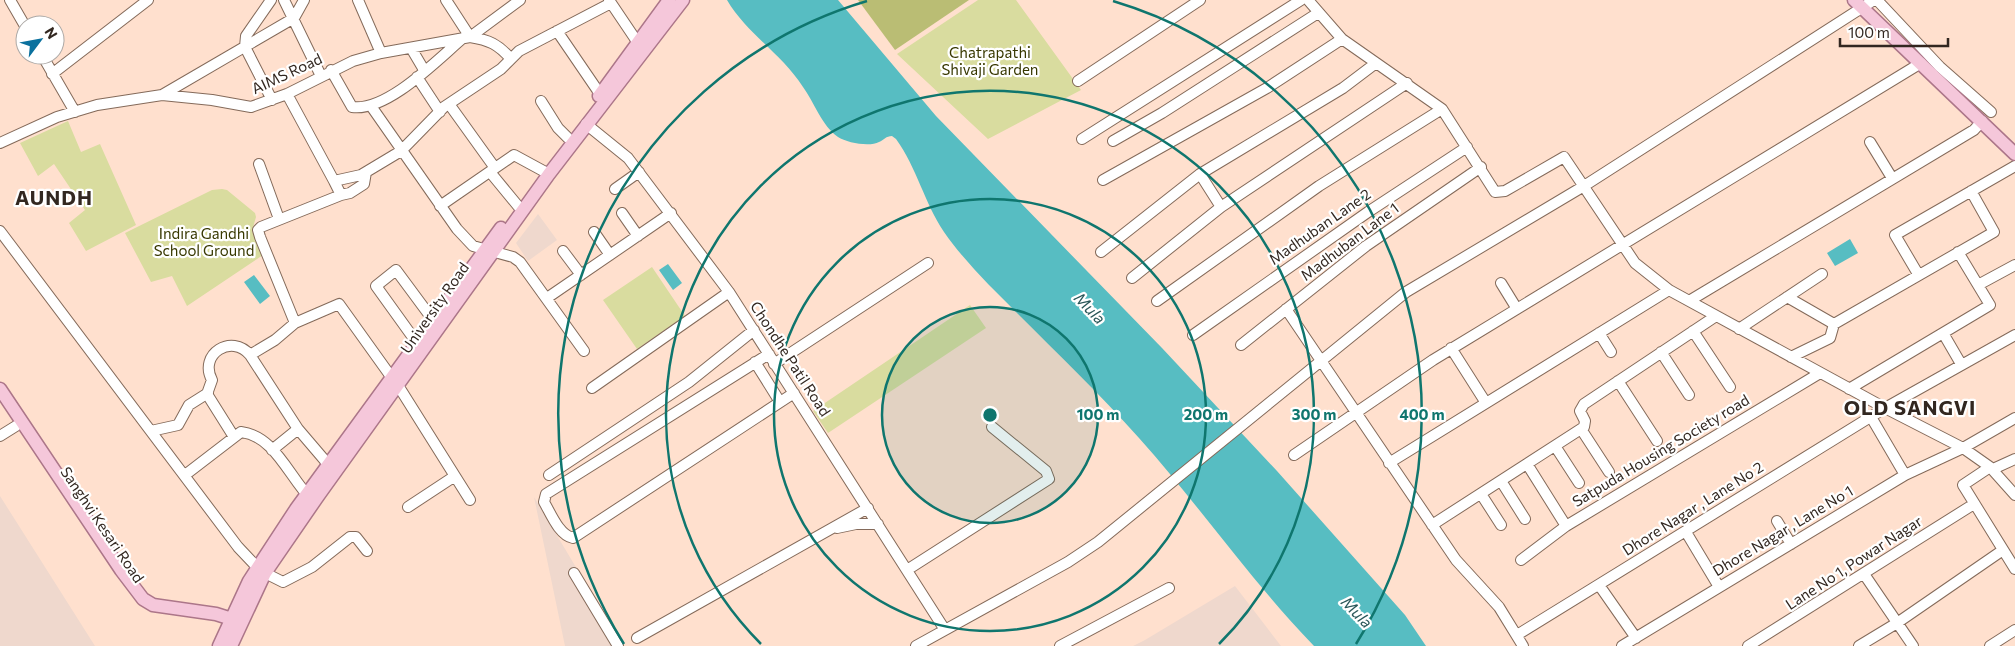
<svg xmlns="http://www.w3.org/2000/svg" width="2015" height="646" font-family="Commissioner,sans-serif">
<rect width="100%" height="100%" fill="#ffe0ce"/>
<path fill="#efd8cd" d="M538 214 557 240 528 261 516 243Z
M0 496 95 646H0Z
M534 497 623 646H565Z
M1235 586 1281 646H1133L1145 640Z"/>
<path fill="#d9dc9f" d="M978 0H1016L1081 90 988 139 897 54Z
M68 121 81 152 100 144 136 225 86 251 69 223 85 210 54 164 38 176 20 143Z
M222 189 227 190 255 213 256 217 252 231 263 255 187 306 172 276 151 282 125 233 212 190Z
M652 267 685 316 637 349 603 300Z
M970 305 986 328 828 433 813 411Z"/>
<path fill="#babd74" d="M858 0H969L895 50Z"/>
<path fill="#57bdc2" d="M727 0H838L936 116 1162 348 1277 471 1405 615 1426 646H1314C1251 581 1199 505 1139 438 1100 394 1058 354 1017 313 992 288 965 262 944 232 924 202 917 168 896 139L892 136C886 136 884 140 879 142 870 147 847 143 838 137 822 126 814 102 803 87 782 54 747 34 727 0Z
M1850 239 1858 253 1835 266 1827 253Z
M668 264 682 283 673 290 659 270Z
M254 275 270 296 260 304 244 282Z"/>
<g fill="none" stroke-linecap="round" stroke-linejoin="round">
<defs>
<path id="minor" d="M10 0 25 26
M271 0 246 36 245 47 272 100
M284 0 321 76
M358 0 381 53
M446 0 470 37C489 40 498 44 511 59
M609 0 638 43
M1308 0 1342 39 1442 109 1495 192 1505 191 1564 157 1635 263 1669 290 1885 408 1963 448 1990 467 2015 495
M1877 0 1940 67 1991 112
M557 31 600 94
M411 48 424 70
M42 55 75 112
M331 70 352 107C387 112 437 60 463 38
M52 74 148 0
M417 77 440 112
M1078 81 1200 0
M287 94 334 181 361 175 401 151 444 107 501 69 519 51 611 3
M162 95 294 18 304 0
M541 101 558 128 568 138
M449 104 495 168
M371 106 457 229 473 246 513 257 520 262 584 351
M586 124 628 158 729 292 945 630
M1082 139 1301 0
M1113 141 1162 113 1318 13
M1870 142 1892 178
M0 143 57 117 97 105 162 95 212 100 251 107 287 94 353 61 381 53 470 37 520 0
M259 164 279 219
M490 172 518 206
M1200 174 1221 207
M1103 180 1267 88 1342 39
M334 181 341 195 261 227 258 230 260 237 295 323 339 304 392 378
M615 189 639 172
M341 195 350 193 364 184 366 172
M440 206 514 155 549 174
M622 213 638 236
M0 231 238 547 257 567
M594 232 610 255
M563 251 581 275
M1101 252 1200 174 1343 88 1376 63
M1918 274 1895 235 2015 166
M1132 278 1221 207 1407 83
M1501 283 1517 309
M1978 285 2015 265
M1787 297 1834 324
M547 298 671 213
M1157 301 1319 186 1442 109
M1689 301 1974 130 1982 121
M1286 309 1456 560 1499 607 1523 646
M1834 324 1994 232 1971 191
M1739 329 1822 274
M1693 331 1730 387
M1599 333 1611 352
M1943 333 1961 364
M1193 335 1368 212 1467 147
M417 343 376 286 396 270 433 320
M1241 345 1366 246 1481 167
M1451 348 1486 403
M1661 352 1689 395
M769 354 546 494 544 502C551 514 559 535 573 538L794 393
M250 355 275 340 295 323
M1791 357 1830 338 1834 324
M755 362 780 402
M774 364 928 263
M1618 381 1657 441
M399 387 470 500
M592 388 729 292
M1849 389 1990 305 1958 252
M1871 417 1905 475
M1581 429 1609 472
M151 431 178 425 189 405 208 393
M0 436 16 426
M234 437 207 394 212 380C198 354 232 333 250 355L298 429
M1555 446 1579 483
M272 450 298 429 333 470
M1294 455 1433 360 1921 63
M1389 463 1669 290
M1527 464 1566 526
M1990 467 1963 485 2015 569
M1993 469 2015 459
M185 475 241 432C275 436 289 477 311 499
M549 475 689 382 754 330
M1501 481 1525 519
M1481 494 1501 525
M408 507 455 476
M1777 521 1791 544
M1432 525 1584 427 1585 421 1580 411 1584 404 1716 316
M837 528 856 524H878
M1686 532 1719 587
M1521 560 1566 526 1820 373
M907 570 1049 479 1046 471 992 427
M265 573 283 582 312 567 350 537H356L367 551
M574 573 618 646
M1864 574 1913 646
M1599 585 1636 638
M1517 635 1885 408 2015 335
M637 638 868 508
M916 646 1068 562 1098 542 1406 292 1584 186 1874 0
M1060 646 1169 588
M1622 646 1905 475 1963 448 2015 418
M1748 646 1974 504
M1859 646 1897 623 2003 550
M1990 646 2015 630"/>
<path id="major" d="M1854 0 2015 154
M599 96 669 0
M0 389 121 570 143 599 153 605 216 614 238 621
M219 646 249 581 296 509 501 228
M231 646 265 573 318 496 549 174 683 0"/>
</defs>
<use href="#minor" stroke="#846a5a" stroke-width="12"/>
<use href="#major" stroke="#ac7689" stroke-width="15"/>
<use href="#minor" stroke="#fff" stroke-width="10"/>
<use href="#major" stroke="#f5c7da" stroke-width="12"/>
</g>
<circle cx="990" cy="415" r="108" fill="#0f766e" fill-opacity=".12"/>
<g fill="none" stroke="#0f766e" stroke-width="2.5">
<circle cx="990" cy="415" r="108"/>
<circle cx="990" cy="415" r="216"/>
<path d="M761 644A324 324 0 1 1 1219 644"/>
<path d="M624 644A432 432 0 0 1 867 1M1113 1A432 432 0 0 1 1356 644"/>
</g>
<g text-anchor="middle" stroke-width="4.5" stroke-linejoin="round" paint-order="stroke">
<g font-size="15" fill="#383800" stroke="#fff">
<text x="990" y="58">Chatrapathi<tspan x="990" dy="17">Shivaji Garden</tspan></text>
<text x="204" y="239">Indira Gandhi<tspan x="204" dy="17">School Ground</tspan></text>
</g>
<g font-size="15" fill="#322720" stroke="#fff">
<text transform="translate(287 74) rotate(-25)" y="5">AIMS Road</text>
<text transform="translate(1320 227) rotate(-35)" y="5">Madhuban Lane 2</text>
<text transform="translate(1350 242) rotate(-37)" y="5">Madhuban Lane 1</text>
<text transform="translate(435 308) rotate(-55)" y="5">University Road</text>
<text transform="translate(790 359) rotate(57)" y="5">Chondhe Patil Road</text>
<text transform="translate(1661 451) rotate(-31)" y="5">Satpuda Housing Society road</text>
<text transform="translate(1693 509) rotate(-32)" y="5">Dhore Nagar , Lane No 2</text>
<text transform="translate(102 525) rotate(56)" y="5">Sanghvi Kesari Road</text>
<text transform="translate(1783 531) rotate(-31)" y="5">Dhore Nagar , Lane No 1</text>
<text transform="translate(1854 563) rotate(-33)" y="5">Lane No 1, Powar Nagar</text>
</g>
<g font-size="16" font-style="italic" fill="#2a5759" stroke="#fff">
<text transform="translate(1090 308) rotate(46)" y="6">Mula</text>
<text transform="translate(1357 612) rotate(46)" y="6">Mula</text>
</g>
<g font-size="20" font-weight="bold" letter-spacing="1" fill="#322720" stroke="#fff">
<text x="54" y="205">AUNDH</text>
<text x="1910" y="415">OLD SANGVI</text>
</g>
</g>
<circle cx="990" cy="415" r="8" fill="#0f766e" stroke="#fff" stroke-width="2.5"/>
<g font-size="15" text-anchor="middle" font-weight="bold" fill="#0f766e" stroke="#fff" stroke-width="4.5" stroke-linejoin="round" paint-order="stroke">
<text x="1098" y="420">100 m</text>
<text x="1206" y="420">200 m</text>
<text x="1314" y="420">300 m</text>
<text x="1422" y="420">400 m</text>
</g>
<g transform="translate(40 40) rotate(58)"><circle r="24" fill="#ffffff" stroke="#ada9a6"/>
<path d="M0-4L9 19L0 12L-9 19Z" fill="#0b719e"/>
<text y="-8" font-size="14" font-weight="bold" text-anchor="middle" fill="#322720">N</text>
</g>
<path d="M1840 38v8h108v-8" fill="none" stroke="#322720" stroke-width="2.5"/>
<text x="1848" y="38" font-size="15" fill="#322720" stroke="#ffffff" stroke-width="4" paint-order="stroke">100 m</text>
</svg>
